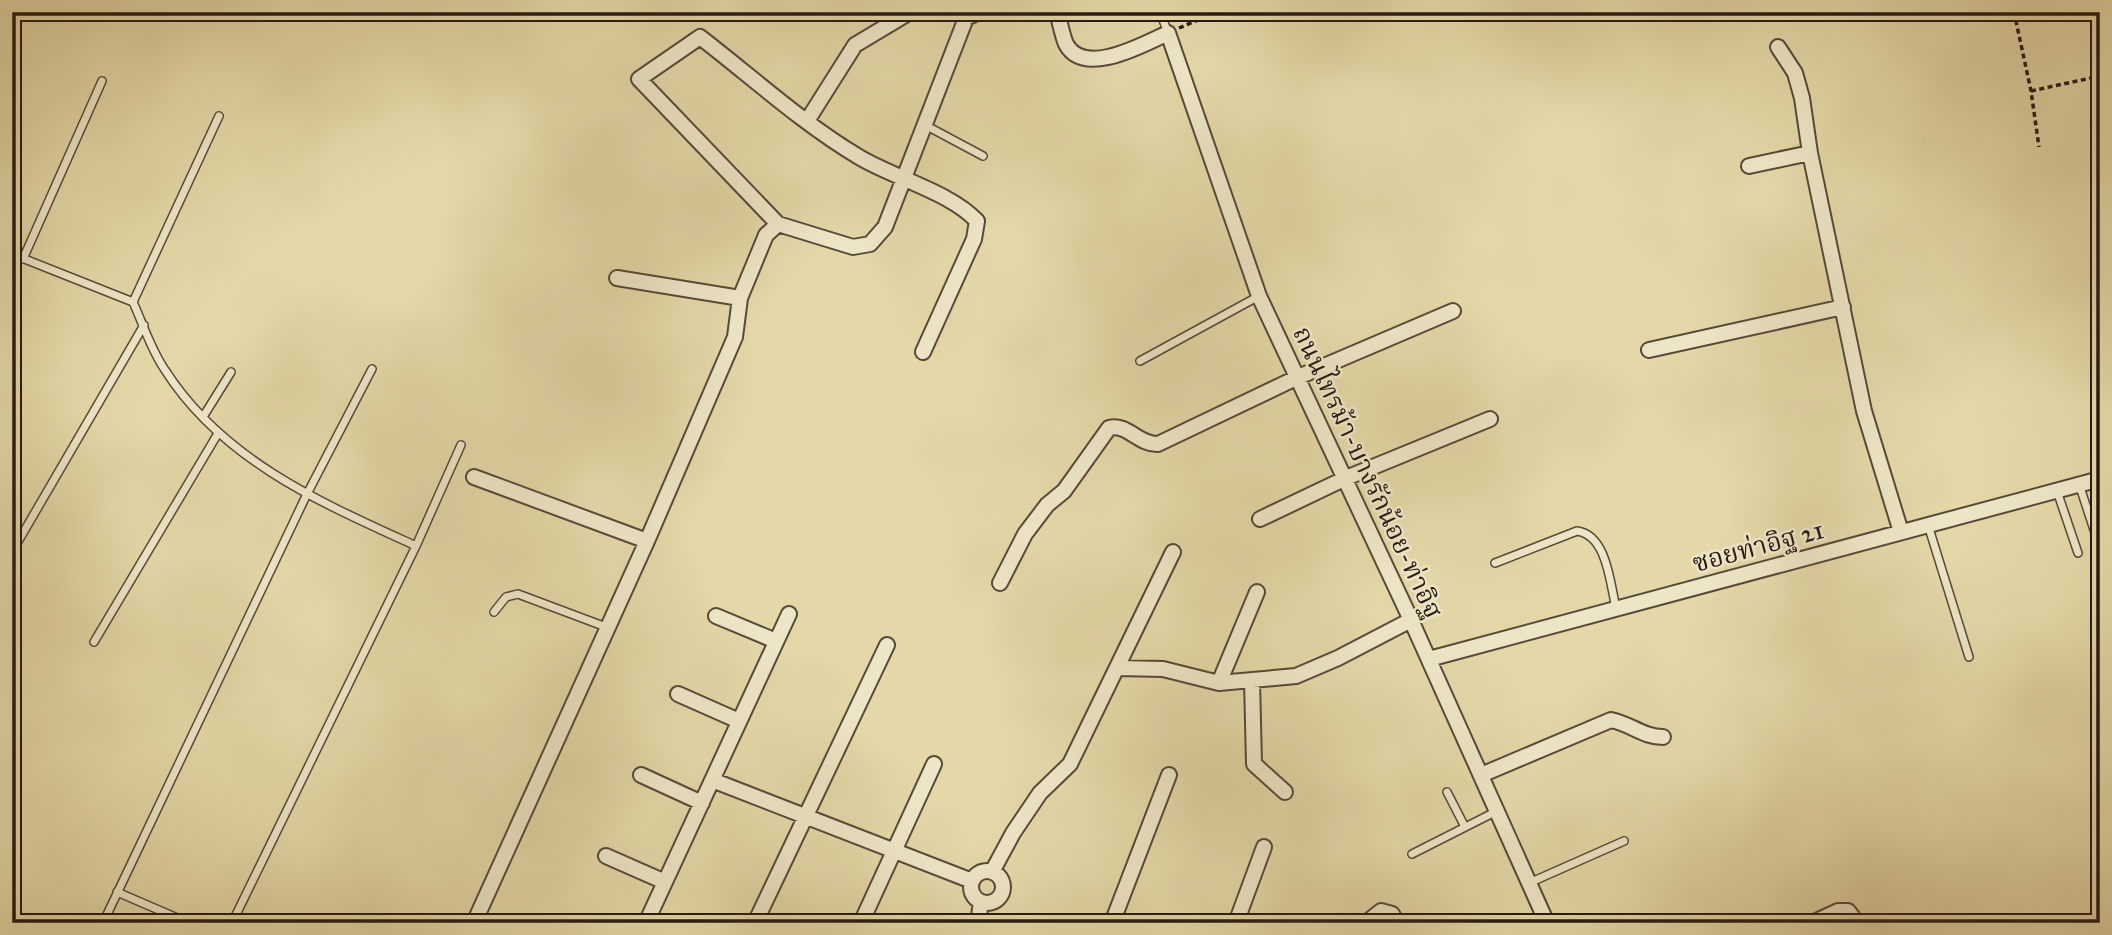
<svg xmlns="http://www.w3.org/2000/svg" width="2112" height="935" font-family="'IM FELL Great Primer','Noto Serif Thai',serif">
<rect width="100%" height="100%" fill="#e4d8a8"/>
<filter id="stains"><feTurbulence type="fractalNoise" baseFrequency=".00286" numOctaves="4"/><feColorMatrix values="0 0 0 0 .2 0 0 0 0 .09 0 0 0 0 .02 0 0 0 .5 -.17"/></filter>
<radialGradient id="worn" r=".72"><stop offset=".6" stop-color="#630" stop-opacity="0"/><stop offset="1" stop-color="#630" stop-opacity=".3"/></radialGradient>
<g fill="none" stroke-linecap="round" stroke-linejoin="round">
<defs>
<path id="lane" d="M1160 12 1168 33
M925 125 983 156
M12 254 133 302C143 324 151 350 165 370 223 461 322 503 416 546
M23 259 102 81
M133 302 219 116
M1140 361 1259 296
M203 417 231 372
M2079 484 2100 548
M2057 491 2078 553
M1928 525 1969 657
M12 552 144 325
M1495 563 1577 531C1607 535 1610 583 1616 608
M494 612 506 597 518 594 606 627
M94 642 217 435
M1447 792 1465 827
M1412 854 1497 811
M1529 883 1624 841
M117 892 189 923
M103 923 306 496 372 369
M232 923 416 546 461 445"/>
<path id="street" d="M1057 12C1060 22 1062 35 1066 44 1084 78 1144 44 1168 33L1259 296 1411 620 1547 923
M1778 47 1795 73 1802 98 1810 153 1864 411 1901 532
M807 121 855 45 910 12
M1749 166 1810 153
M617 278 740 298
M1649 350 1843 307
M923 352 974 239 977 221C950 192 894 178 859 157 802 123 752 77 700 37L639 79 778 224 853 247 870 244 885 227 966 18 979 12
M474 477 647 541
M1260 519 1346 478 1490 419
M1000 583 1025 534 1047 505 1064 491 1109 428C1127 423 1139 445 1158 444L1296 378 1453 311
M716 616 776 641
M1429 659 2100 479
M1118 668 1163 669 1219 683 1296 676 1338 658 1411 620
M1252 680 1254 764 1285 792
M1219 683 1257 592
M678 694 739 721
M641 775 702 803
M1481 775 1611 720C1631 724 1643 737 1663 737
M712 780 972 881
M606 856 665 882
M971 887a16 16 0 1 1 32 0a16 16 0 1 1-32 0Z
M992 872 1013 833 1040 793 1070 764 1173 552
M474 923 647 541 735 337 740 298 766 235 778 224
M646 923 789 614
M755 923 887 645
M861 923 934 764
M978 923 981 902
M1112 923 1169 775
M1236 923 1264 847
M1366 923 1381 911 1392 914 1397 923
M1812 923 1838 911H1848L1857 923"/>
</defs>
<use href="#lane" stroke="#564a38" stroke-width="10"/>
<use href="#street" stroke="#564a38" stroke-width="18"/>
<path stroke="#261a13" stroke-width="3.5" stroke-dasharray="5 3.5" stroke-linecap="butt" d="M2014 12 2031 91 2039 147
M1179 28 1217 12
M2031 91 2100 76"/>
<use href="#lane" stroke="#ede6c6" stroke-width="7"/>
<use href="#street" stroke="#ede6c6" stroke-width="14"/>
</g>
<g text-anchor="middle" stroke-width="5" stroke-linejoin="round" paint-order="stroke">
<g font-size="26" fill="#261a13" stroke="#ede6c6">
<text transform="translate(1368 472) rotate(65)" y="9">ถนนไทรม้า-บางรักน้อย-ท่าอิฐ</text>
<text transform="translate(1758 546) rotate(-15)" y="9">ซอยท่าอิฐ 21</text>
</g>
</g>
<rect width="2112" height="935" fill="none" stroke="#e4d8a8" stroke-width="42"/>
<rect x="14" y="14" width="2084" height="907" fill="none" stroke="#261a13" stroke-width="3.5"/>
<rect x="21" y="21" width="2070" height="893" fill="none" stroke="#261a13" stroke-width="2"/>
<rect width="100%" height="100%" filter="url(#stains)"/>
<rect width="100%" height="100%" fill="url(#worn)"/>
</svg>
